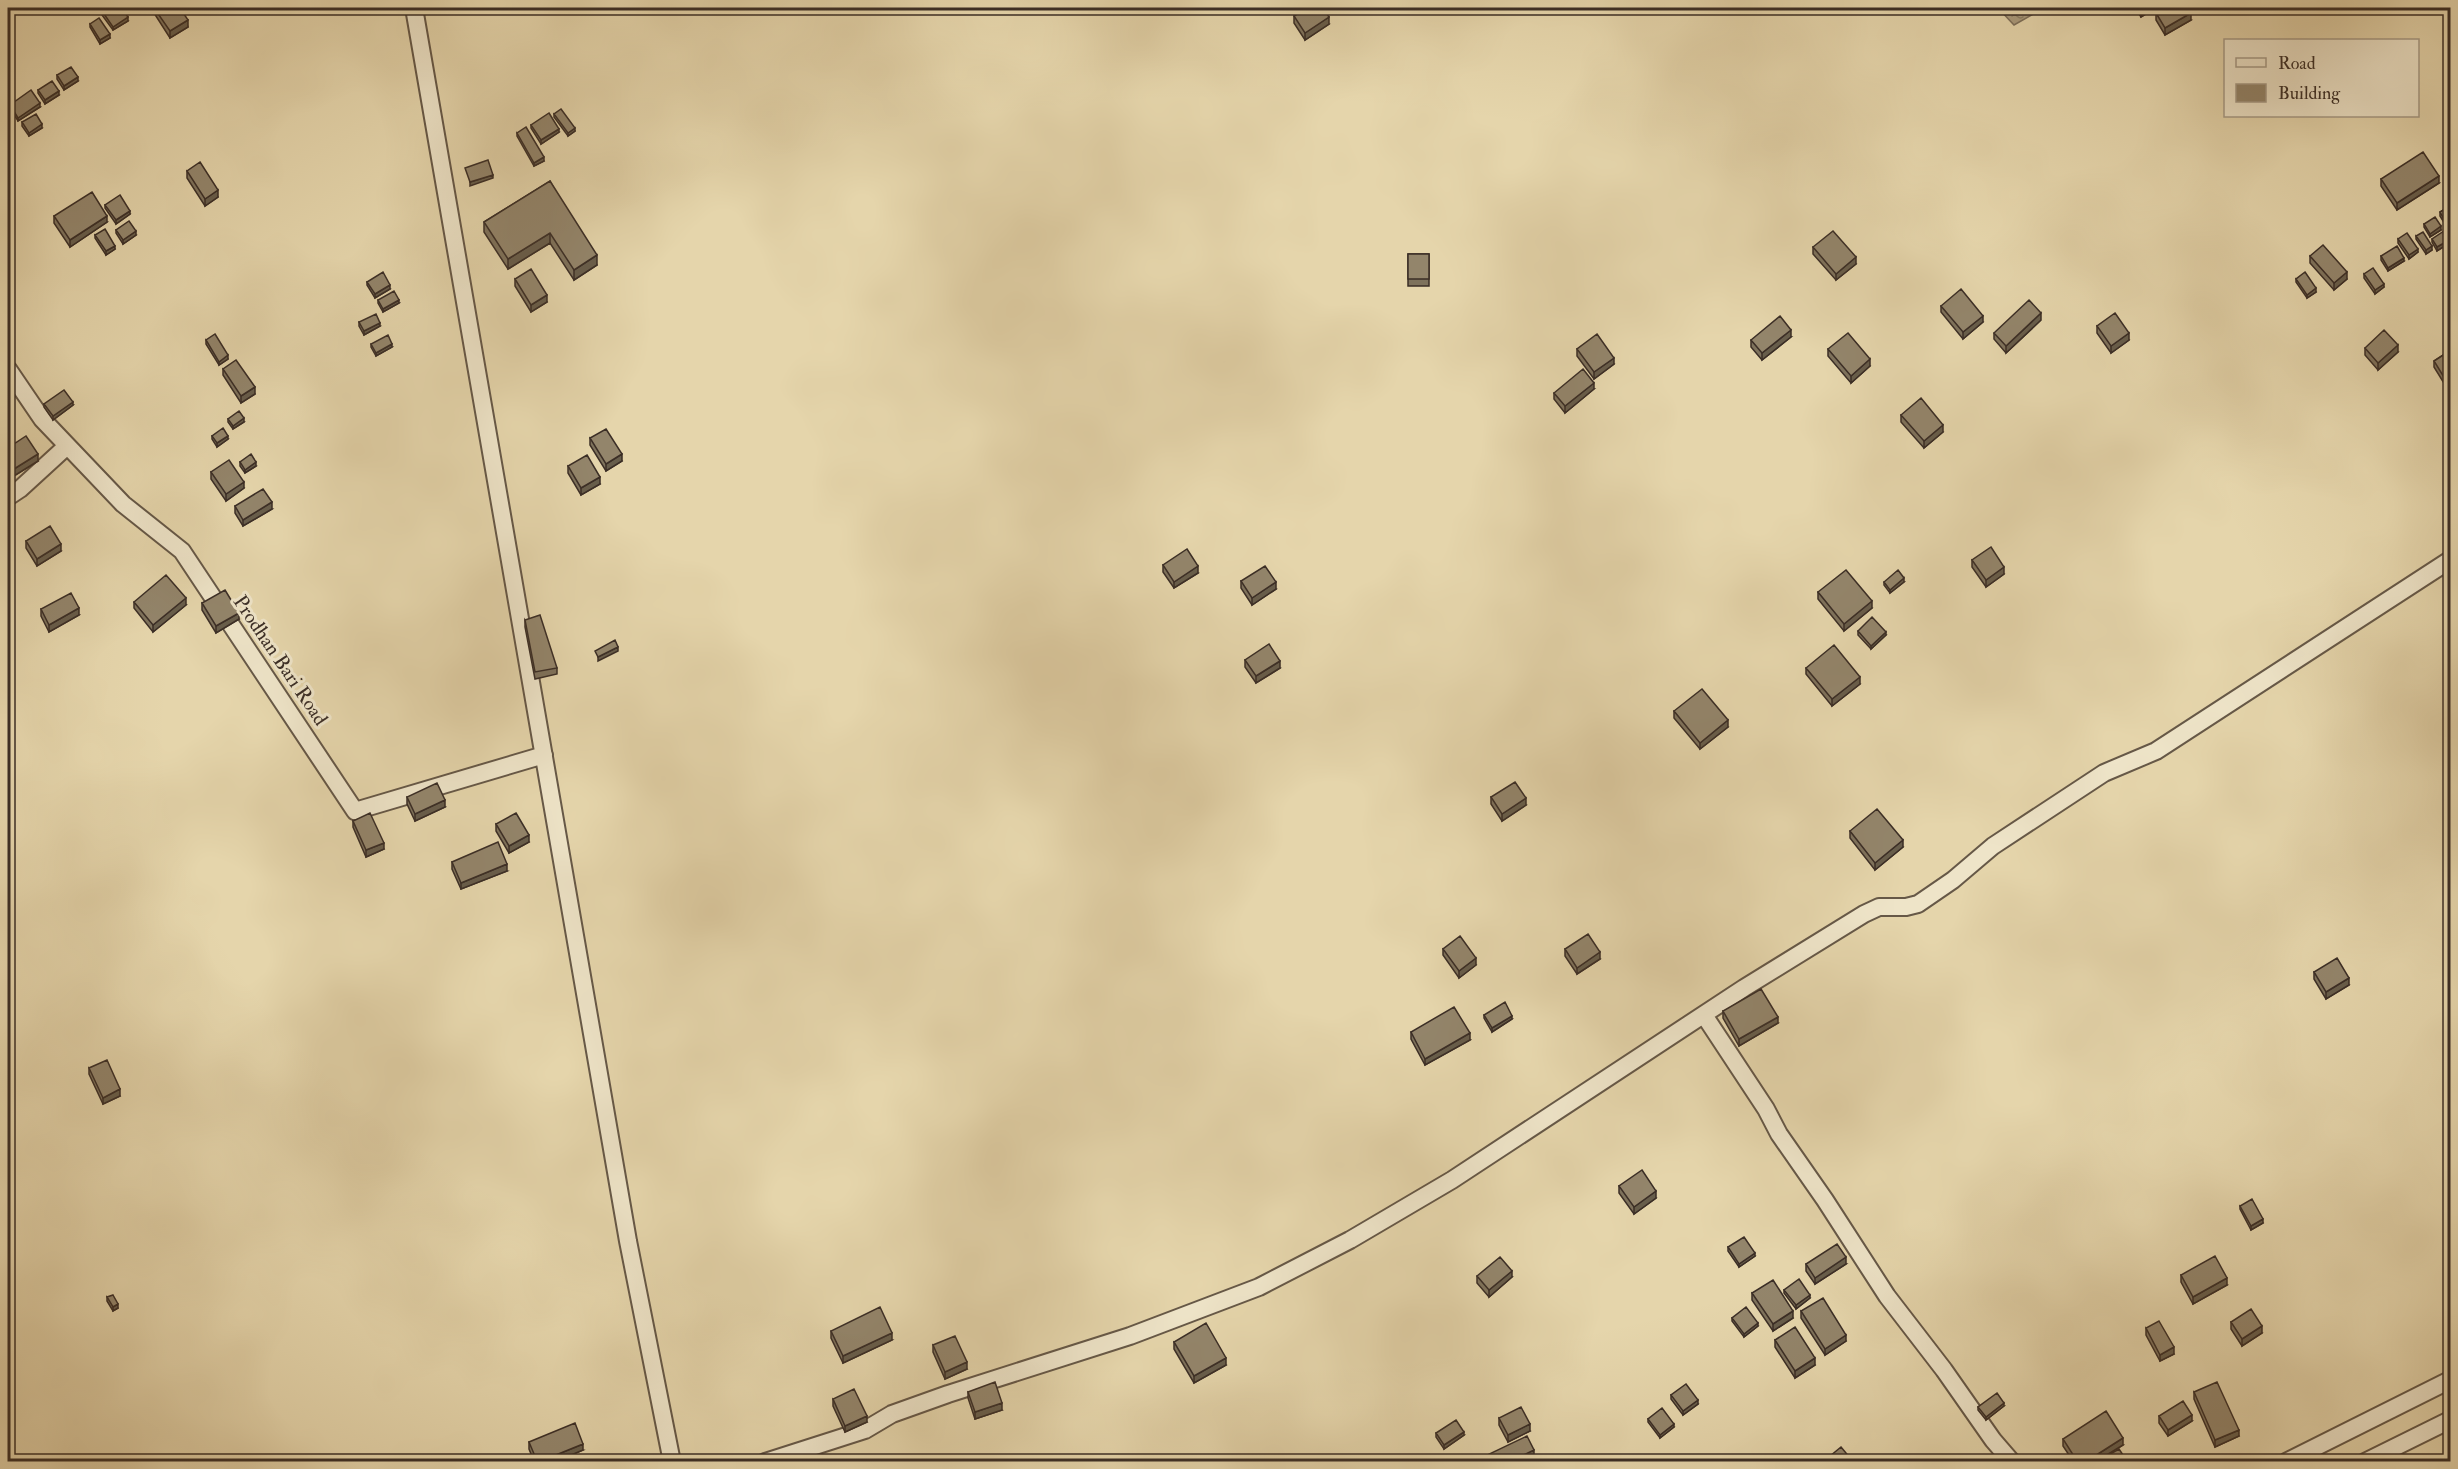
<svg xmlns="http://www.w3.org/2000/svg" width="2458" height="1469" font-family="'IM FELL Double Pica',serif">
<defs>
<pattern id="water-ripples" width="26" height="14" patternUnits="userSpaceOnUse" patternTransform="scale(1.5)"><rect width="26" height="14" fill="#ab9c7e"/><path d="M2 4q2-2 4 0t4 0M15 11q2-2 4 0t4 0" fill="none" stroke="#8c8067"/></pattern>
</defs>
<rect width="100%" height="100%" fill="#e5d5ab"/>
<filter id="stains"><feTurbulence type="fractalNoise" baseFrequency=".00333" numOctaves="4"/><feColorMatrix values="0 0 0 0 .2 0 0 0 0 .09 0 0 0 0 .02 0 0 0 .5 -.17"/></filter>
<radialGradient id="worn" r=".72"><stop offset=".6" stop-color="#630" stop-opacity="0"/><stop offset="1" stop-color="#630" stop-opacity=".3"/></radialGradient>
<path fill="url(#water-ripples)" stroke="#7e705b" stroke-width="1.5" d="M1998 8H2044L2014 25Z"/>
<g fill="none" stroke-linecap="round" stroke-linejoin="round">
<defs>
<path id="street" d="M414 8 628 1241 672 1462
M8 369 42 419 123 504 182 551 355 811 544 755
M8 497 20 489 67 446
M1704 1015 1766 1109 1779 1134 1825 1200 1887 1296 1944 1370 1993 1440 2012 1462
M765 1462 865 1430 892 1414 948 1394 1130 1336 1259 1287 1350 1240 1452 1180 1744 988 1864 914 1879 907H1906L1918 904 1953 880 1993 846 2104 773 2156 751 2450 560
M2286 1462 2450 1380
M2365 1462 2450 1420"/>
</defs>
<use href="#street" stroke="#665847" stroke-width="20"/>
<use href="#street" stroke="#eee4c8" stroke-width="16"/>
</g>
<path fill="#7e725c" stroke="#3b2e26" stroke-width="1.5" d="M154 8H180L188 27 170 38 154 13Z
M2135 8H2156L2141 17Z
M102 11 128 21 113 30 102 15Z
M2156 13 2191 20 2165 35 2156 20Z
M1294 16 1329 24 1305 40 1294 23Z
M90 24 110 38 100 44 90 27Z
M57 75 78 81 64 90 57 79Z
M38 90 59 95 45 104 38 93Z
M10 105 40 107 18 121 10 108Z
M554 114 575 131 568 136 554 117Z
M22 122 42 128 29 136 22 126Z
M531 125 559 132 541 144 531 128Z
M517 133 544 161 534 166 517 136Z
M187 171 218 197 205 206 187 178Z
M2381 179 2439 183 2397 210 2381 186Z
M550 181 597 265 574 280 550 243 508 269 484 232V222Z
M105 205 130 214 116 224 105 208Z
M2450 206 2451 228 2448 229 2440 216V212Z
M54 216 107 222 70 247 54 223Z
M2424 224 2441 230 2430 237 2424 227Z
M116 230 136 235 123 244 116 233Z
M95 235 115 249 106 255 95 238Z
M2451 235V242L2437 251 2432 242V239Z
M2416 236 2432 250 2426 254 2416 239Z
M2398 239 2418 252 2409 259 2398 243Z
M1813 247 1856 264 1836 280 1813 254Z
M1408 254H1429V286H1408Z
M2310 256 2347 279 2334 290 2310 263Z
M2381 256 2404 261 2388 271 2381 260Z
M2364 274 2384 287 2375 294 2364 278Z
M515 279 547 302 531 312 515 286Z
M2296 279 2316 292 2307 298 2296 282Z
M367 282 390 289 375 298 367 285Z
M378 300 399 303 383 312 378 303Z
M1941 306 1983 322 1963 339 1941 312Z
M2041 320 2006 353 1994 339V333Z
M359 322 380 326 364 335 359 326Z
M2097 326 2129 340 2111 353 2097 333Z
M1791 337 1762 360 1751 347V340Z
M206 340 228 359 219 365 206 344Z
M371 344 392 347 376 356 371 347Z
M2365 348 2398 352 2378 370 2365 355Z
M1577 349 1614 364 1594 379 1577 356Z
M1828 349 1870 366 1851 383 1828 356Z
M2451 350V393H2450L2434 367V361Z
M223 369 255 394 241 403 223 375Z
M1594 389 1565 413 1554 399V393Z
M44 404 73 405 53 420 44 407Z
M1901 415 1943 432 1924 448 1901 422Z
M228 419 244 422 233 429 228 422Z
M212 436 228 439 217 447 212 439Z
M590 438 622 461 606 471 590 445Z
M8 448 38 461 14 476 8 466Z
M240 462 256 466 245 473 240 466Z
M568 466 600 484 581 495 568 473Z
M211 472 244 488 226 501 211 479Z
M235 506 272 509 243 526 235 513Z
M26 541 61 551 37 566 26 548Z
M1972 560 2004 574 1986 587 1972 567Z
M1163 565 1198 573 1174 588 1163 572Z
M1241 581 1276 589 1252 605 1241 588Z
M1884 582H1904L1890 593 1884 585Z
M1818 592 1872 608 1844 631 1818 599Z
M134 602 186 605 153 632 134 608Z
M202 603 239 619 216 633 202 610Z
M41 609 79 615 49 632 41 616Z
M525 620 557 668V674L535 679 525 627Z
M1858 631 1886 635 1871 649 1858 635Z
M1245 660 1280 668 1256 683 1245 667Z
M1806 668 1860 684 1832 706 1806 674Z
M1674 711 1728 727 1700 749 1674 718Z
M407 797 445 807 415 821 407 804Z
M1491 797 1526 805 1502 821 1491 804Z
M353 821 384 849 366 857 353 827Z
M496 824 529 842 509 853 496 831Z
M1850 831 1903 847 1875 870 1850 838Z
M452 862 507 871 461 889 452 869Z
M1443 949 1476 965 1459 978 1443 955Z
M1565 949 1600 959 1577 974 1565 956Z
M2314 972 2349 985 2326 999 2314 979Z
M1723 1011 1778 1023 1739 1046 1723 1018Z
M1484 1015 1512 1019 1492 1032 1484 1018Z
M1411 1032 1470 1040 1425 1065 1411 1039Z
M89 1068 120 1096 103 1104 89 1074Z
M1619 1186 1656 1198 1634 1214 1619 1193Z
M2240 1206 2263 1223 2251 1230 2240 1209Z
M1728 1247 1755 1256 1739 1267 1728 1251Z
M1806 1264H1846L1815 1284 1806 1271Z
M2181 1275 2227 1285 2193 1304 2181 1282Z
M1477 1276 1512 1277 1489 1297 1477 1283Z
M1784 1290 1810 1298 1796 1309 1784 1293Z
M1752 1293 1793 1318 1773 1331 1752 1300Z
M107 1297 118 1308 113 1311 107 1301Z
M1801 1311 1846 1341 1825 1355 1801 1318Z
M1732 1318 1758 1326 1744 1337 1732 1321Z
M2231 1322 2262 1333 2242 1346 2231 1329Z
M2146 1328 2174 1354 2160 1361 2146 1335Z
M831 1331 892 1340 843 1363 831 1338Z
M1775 1340 1815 1365 1795 1378 1775 1347Z
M1174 1342 1226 1365 1194 1383 1174 1349Z
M933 1345 967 1369 945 1379 933 1352Z
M968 1392 1002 1410 975 1419 968 1398Z
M2194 1392 2239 1436 2215 1447 2194 1399Z
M1671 1395 1698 1404 1683 1415 1671 1399Z
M833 1399 867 1422 845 1432 833 1406Z
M2004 1406 1986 1420 1978 1410V1407Z
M2159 1416 2192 1421 2168 1436 2159 1423Z
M1499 1418 1530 1431 1508 1442 1499 1425Z
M1648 1419 1674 1427 1660 1438 1648 1422Z
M1436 1433 1464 1435 1444 1449 1436 1437Z
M2063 1439 2123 1445 2097 1461H2073L2063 1446Z
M529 1442 583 1450 557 1461H534L529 1449Z"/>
<path fill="#675d4b" stroke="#3b2e26" stroke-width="1.5" d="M2145 8H2156L2141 17V10Z
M2191 8H2199L2191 12Z
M2292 8H2298L2287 14V11Z
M2191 13V20L2165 35V28Z
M128 17V21L113 30V27Z
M1329 17V24L1305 40V33Z
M188 20V27L170 38V31Z
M110 34V38L100 44V40Z
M78 77V81L64 90V86Z
M59 91V95L45 104V100Z
M40 103V107L18 121V118Z
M42 124V128L29 136V133Z
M575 128V131L568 136V133Z
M559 129V132L541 144V140Z
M544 157V161L534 166V163Z
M493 175V178L470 186V182Z
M2439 176V183L2397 210V203Z
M218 190V197L205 206V199Z
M130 211V214L116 224V220Z
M107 216V222L70 247V240Z
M2441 226V230L2430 237V234Z
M136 231V235L123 244V240Z
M550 233V243L508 269V259Z
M2451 239V242L2437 251V247Z
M115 246V249L106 255V251Z
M2432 246V250L2426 254V250Z
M2418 249V252L2409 259V255Z
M597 255V265L574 280V270Z
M1856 257V264L1836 280V274Z
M2404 258V261L2388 271V268Z
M2347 272V279L2334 290V283Z
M2384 284V287L2375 294V290Z
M390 285V289L375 298V294Z
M2316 288V292L2307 298V295Z
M547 295V302L531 312V305Z
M399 300V303L383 312V309Z
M2041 313V320L2006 353V346Z
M1983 316V322L1963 339V332Z
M380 323V326L364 335V331Z
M1791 330V337L1762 360V353Z
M2129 333V340L2111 353V346Z
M392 344V347L376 356V353Z
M2398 345V352L2378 370V363Z
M228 355V359L219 365V362Z
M1614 358V364L1594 379V372Z
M1870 359V366L1851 383V376Z
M1594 383V389L1565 413V406Z
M255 387V394L241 403V396Z
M73 402V405L53 420V416Z
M244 418V422L233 429V426Z
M1943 425V432L1924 448V441Z
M228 436V439L217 447V443Z
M38 454V461L14 476V469Z
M622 454V461L606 471V464Z
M256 462V466L245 473V470Z
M600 477V484L581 495V488Z
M244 482V488L226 501V494Z
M272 502V509L243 526V520Z
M61 544V551L37 566V559Z
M1198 566V573L1174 588V582Z
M2004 567V574L1986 587V580Z
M1904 578V582L1890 593V590Z
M1276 582V589L1252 605V598Z
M186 598V605L153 632V625Z
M1872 601V608L1844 631V624Z
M79 608V615L49 632V625Z
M239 613V619L216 633V626Z
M1886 632V635L1871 649V646Z
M618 647V651L598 661V657Z
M1280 661V668L1256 683V676Z
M1860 677V684L1832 706V699Z
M1728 720V727L1700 749V743Z
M1526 798V805L1502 821V814Z
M445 800V807L415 821V814Z
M529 835V842L509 853V846Z
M1903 840V847L1875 870V863Z
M384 843V849L366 857V850Z
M507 864V871L461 889V883Z
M1600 952V959L1577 974V968Z
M1476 958V965L1459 978V971Z
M2349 978V985L2326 999V992Z
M1512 1016V1019L1492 1032V1028Z
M1778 1017V1023L1739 1046V1039Z
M1470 1033V1040L1425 1065V1059Z
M120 1089V1096L103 1104V1098Z
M1656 1191V1198L1634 1214V1207Z
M2263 1219V1223L2251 1230V1226Z
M1755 1253V1256L1739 1267V1264Z
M1846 1257V1264L1815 1284V1278Z
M1512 1271V1277L1489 1297V1290Z
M2227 1278V1285L2193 1304V1297Z
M1810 1295V1298L1796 1309V1305Z
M118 1304V1308L113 1311V1307Z
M1793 1311V1318L1773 1331V1324Z
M1758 1323V1326L1744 1337V1334Z
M2262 1326V1333L2242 1346V1339Z
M892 1333V1340L843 1363V1356Z
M1846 1335V1341L1825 1355V1349Z
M2174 1347V1354L2160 1361V1355Z
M1226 1358V1365L1194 1383V1376Z
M1815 1358V1365L1795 1378V1371Z
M967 1362V1369L945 1379V1372Z
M1698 1400V1404L1683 1415V1411Z
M1002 1403V1410L975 1419V1412Z
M2004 1403V1406L1986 1420V1417Z
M2192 1415V1421L2168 1436V1430Z
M867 1416V1422L845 1432V1426Z
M1530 1424V1431L1508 1442V1435Z
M1674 1424V1427L1660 1438V1435Z
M2239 1430V1436L2215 1447V1440Z
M1464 1432V1435L1444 1449V1445Z
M2123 1438V1445L2097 1461H2087Z
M583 1444V1450L557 1461H541Z
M1534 1450V1457L1525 1461H1511Z"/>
<path fill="#93856b" stroke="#3b2e26" stroke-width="1.5" d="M108 8H121L128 17 113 27 102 11Z
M154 8H180L188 20 170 31Z
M1308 8H1323L1329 17 1305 33 1294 16Z
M2166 8H2188L2191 13 2165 28 2156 13Z
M99 18 110 34 100 40 90 24Z
M71 67 78 77 64 86 57 75Z
M52 81 59 91 45 100 38 90Z
M31 90 40 103 18 118 10 105Z
M561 109 575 128 568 133 554 114Z
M549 113 559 129 541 140 531 125Z
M36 114 42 124 29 133 22 122Z
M526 127 544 157 534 163 517 133Z
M2423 152 2439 176 2397 203 2381 179Z
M488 160 493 175 470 182 465 168Z
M200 162 218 190 205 199 187 171Z
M550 181 597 255 574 270 550 233 508 259 484 222Z
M92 192 107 216 70 240 54 216Z
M120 195 130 211 116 220 105 205Z
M2450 206 2451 225 2448 226 2440 212Z
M2435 217 2441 226 2430 234 2424 224Z
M129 221 136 231 123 240 116 230Z
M105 229 115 246 106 251 95 235Z
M2447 229 2451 235V239L2437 247 2432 239Z
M1833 231 1856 257 1836 274 1813 247Z
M2423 232 2432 246 2426 250 2416 236Z
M2407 233 2418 249 2409 255 2398 239Z
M2323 245 2347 272 2334 283 2310 256Z
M2397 246 2404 258 2388 268 2381 256Z
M1408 254H1429V279H1408Z
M2373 268 2384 284 2375 290 2364 274Z
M531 269 547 295 531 305 515 279Z
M383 272 390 285 375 294 367 282Z
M2305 272 2316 288 2307 295 2296 279Z
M1961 289 1983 316 1963 332 1941 306Z
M394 291 399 300 383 309 378 300Z
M2029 300 2041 313 2006 346 1994 333Z
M2115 313 2129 333 2111 346 2097 326Z
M376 314 380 323 364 331 359 322Z
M1780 316 1791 330 1762 353 1751 340Z
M2384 330 2398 345 2378 363 2365 348Z
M1848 333 1870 359 1851 376 1828 349Z
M215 334 228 355 219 362 206 340Z
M1597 334 1614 358 1594 372 1577 349Z
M388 335 392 344 376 353 371 344Z
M2451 350V386L2450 387 2434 361Z
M236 360 255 387 241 396 223 369Z
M1583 369 1594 383 1565 406 1554 393Z
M8 389 11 396 8 398Z
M64 390 73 402 53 416 44 404Z
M1921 398 1943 425 1924 441 1901 415Z
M239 411 244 418 233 426 228 419Z
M223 428 228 436 217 443 212 436Z
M606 429 622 454 606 464 590 438Z
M26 436 38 454 14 469 8 459V448Z
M251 454 256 462 245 470 240 462Z
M587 455 600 477 581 488 568 466Z
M229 460 244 482 226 494 211 472Z
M263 489 272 502 243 520 235 506Z
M50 526 61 544 37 559 26 541Z
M1991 547 2004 567 1986 580 1972 560Z
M1187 549 1198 566 1174 582 1163 565Z
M1265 566 1276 582 1252 598 1241 581Z
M1846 570 1872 601 1844 624 1818 592Z
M1898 570 1904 578 1890 590 1884 582Z
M166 575 186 598 153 625 134 602Z
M225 590 239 613 216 626 202 603Z
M71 593 79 608 49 625 41 609Z
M540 615 557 668 535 672 525 620Z
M1872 617 1886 632 1871 646 1858 631Z
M615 640 618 647 598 657 595 651Z
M1269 644 1280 661 1256 676 1245 660Z
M1834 645 1860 677 1832 699 1806 668Z
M1702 689 1728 720 1700 743 1674 711Z
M1515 782 1526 798 1502 814 1491 797Z
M437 783 445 800 415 814 407 797Z
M1877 809 1903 840 1875 863 1850 831Z
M370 813 384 843 366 850 353 821Z
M516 813 529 835 509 846 496 824Z
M498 842 507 864 461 883 452 862Z
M1588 934 1600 952 1577 968 1565 949Z
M1460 936 1476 958 1459 971 1443 949Z
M2337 958 2349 978 2326 992 2314 972Z
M1761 989 1778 1017 1739 1039 1723 1011Z
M1505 1002 1512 1016 1492 1028 1484 1015Z
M1454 1007 1470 1033 1425 1059 1411 1032Z
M107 1060 120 1089 103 1098 89 1068Z
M1642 1170 1656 1191 1634 1207 1619 1186Z
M2451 1195V1204L2447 1196Z
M2252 1199 2263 1219 2251 1226 2240 1206Z
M1744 1237 1755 1253 1739 1264 1728 1247Z
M1837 1244 1846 1257 1815 1278 1806 1264Z
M2215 1256 2227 1278 2193 1297 2181 1275Z
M1500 1257 1512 1271 1489 1290 1477 1276Z
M1799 1279 1810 1295 1796 1305 1784 1290Z
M1773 1280 1793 1311 1773 1324 1752 1293Z
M113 1295 118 1304 113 1307 107 1297Z
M1823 1298 1846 1335 1825 1349 1801 1311Z
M880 1307 892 1333 843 1356 831 1331Z
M1746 1307 1758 1323 1744 1334 1732 1318Z
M2251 1309 2262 1326 2242 1339 2231 1322Z
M2159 1321 2174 1347 2160 1355 2146 1328Z
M1206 1323 1226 1358 1194 1376 1174 1342Z
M1795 1327 1815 1358 1795 1371 1775 1340Z
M955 1336 967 1362 945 1372 933 1345Z
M995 1382 1002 1403 975 1412 968 1392Z
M2217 1382 2239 1430 2215 1440 2194 1392Z
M1686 1384 1698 1400 1683 1411 1671 1395Z
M854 1389 867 1416 845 1426 833 1399Z
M1997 1393 2004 1403 1986 1417 1978 1407Z
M2183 1401 2192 1415 2168 1430 2159 1416Z
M1521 1407 1530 1424 1508 1435 1499 1418Z
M1662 1408 1674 1424 1660 1435 1648 1419Z
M2106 1411 2123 1438 2087 1461H2077L2063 1439Z
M1456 1420 1464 1432 1444 1445 1436 1433Z
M575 1423 583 1444 541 1461H537L529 1442Z
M1527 1436 1534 1450 1511 1461H1487L1485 1456Z
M1841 1447 1851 1459 1848 1461H1824Z
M2119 1449 2127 1461H2098Z"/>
<g text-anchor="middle" stroke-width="6" stroke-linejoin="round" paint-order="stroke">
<g font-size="20" fill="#3b2e26" stroke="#eee4c8">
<text transform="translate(281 660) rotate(56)" y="7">Prodhan Bari Road</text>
</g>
</g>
<rect width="2458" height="1469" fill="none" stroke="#e5d5ab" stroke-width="30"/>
<rect x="9" y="9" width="2440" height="1451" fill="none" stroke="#3b2e26" stroke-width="3"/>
<rect x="15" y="15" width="2428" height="1439" fill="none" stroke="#3b2e26" stroke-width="1.5"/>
<rect x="2224" y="39" width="195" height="78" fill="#eee4c8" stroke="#a69b87" stroke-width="1.5"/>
<rect x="2236" y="58" width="30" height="9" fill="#eee4c8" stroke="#a69b87" stroke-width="1.5"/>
<text x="2278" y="69" font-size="18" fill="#3b2e26">Road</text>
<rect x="2236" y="84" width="30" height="18" fill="#93856b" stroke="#a69b87" stroke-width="1.5"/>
<text x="2278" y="99" font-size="18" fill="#3b2e26">Building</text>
<rect width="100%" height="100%" filter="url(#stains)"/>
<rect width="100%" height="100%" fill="url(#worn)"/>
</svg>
